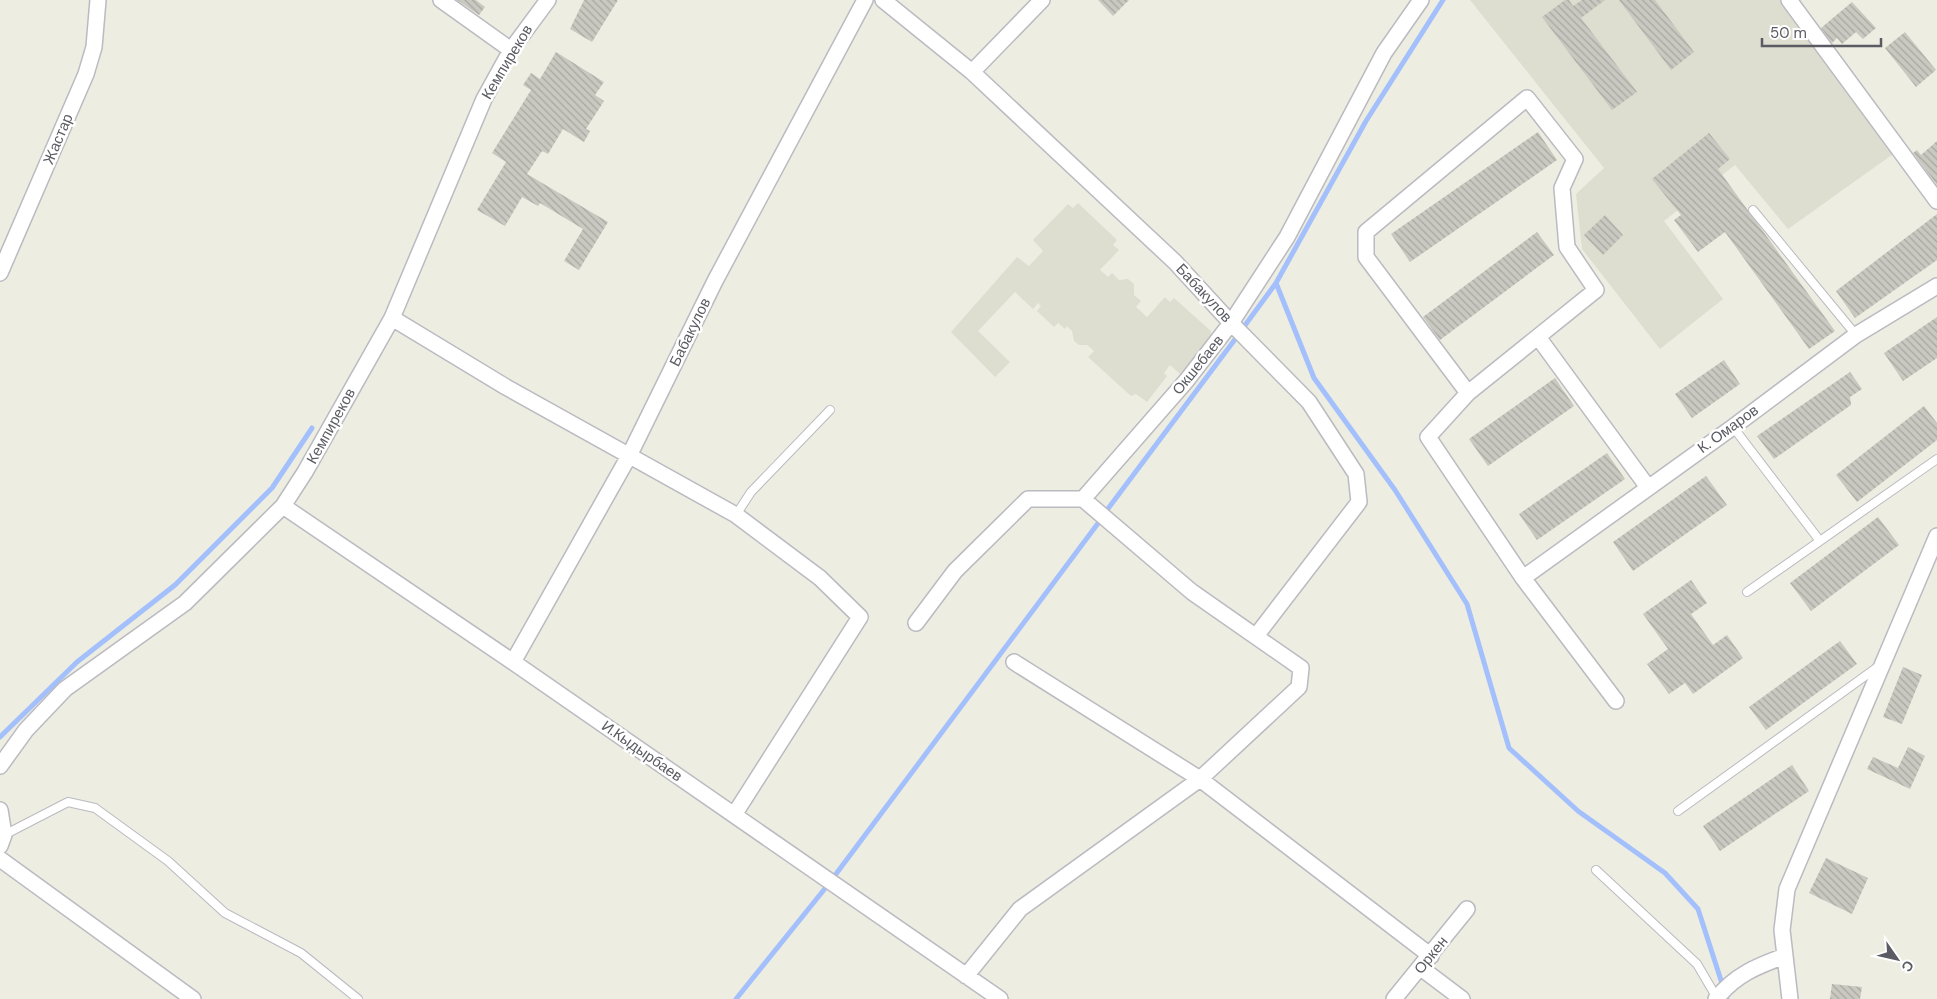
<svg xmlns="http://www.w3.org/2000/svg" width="1937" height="999" font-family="'DM Sans',sans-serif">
<defs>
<pattern id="building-back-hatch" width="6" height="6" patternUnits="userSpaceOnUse" patternTransform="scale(1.25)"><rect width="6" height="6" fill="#cac9c1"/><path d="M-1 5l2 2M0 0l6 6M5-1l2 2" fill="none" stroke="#a7a6a0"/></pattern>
</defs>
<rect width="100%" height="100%" fill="#edede2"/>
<path fill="#ddddd0" d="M1470 0H1781L1896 152 1788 229 1735 165 1664 221 1723 299 1660 349 1582 249 1576 194 1604 168Z
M1078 203 1117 240 1113 245 1119 250 1100 270 1108 277 1112 273 1119 280 1128 279 1134 284V295L1141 301 1136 307 1147 317 1165 297 1170 302 1174 298 1211 331V336L1187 380 1170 365 1164 373 1167 376 1147 402 1136 394 1131 396 1088 357 1094 351 1087 345H1079L1074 341 1072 331 1067 326 1065 329 1058 323 1054 327 1037 311 1041 306 1038 303 1033 309 1015 292 978 331 1010 362 995 377 951 332 1017 257 1029 266 1043 251 1033 240 1068 204 1073 208Z"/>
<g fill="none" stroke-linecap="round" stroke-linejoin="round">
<path stroke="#a3c0fc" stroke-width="5" d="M1276 283 1314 378 1395 490 1467 604 1509 748 1578 811 1665 873 1698 909 1727 999
M1243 328 1276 283 1366 121 1443 0
M1107 510 1236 338
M0 737 77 662 175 585 272 488 312 428
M833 878 1099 522
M736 999 827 886"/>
</g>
<path fill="url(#building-back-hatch)" d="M457 0H476L485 7 479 15Z
M584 0H618L592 42 570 29Z
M1098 0H1129L1113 16Z
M1565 0H1569L1573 6 1582 0H1605L1581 18 1637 92 1612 110 1542 17Z
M1619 0H1655L1694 52 1671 70Z
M1852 2 1876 28 1863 39 1856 32 1842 44 1837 38 1832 43 1821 28Z
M1905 32 1936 70 1916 87 1885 48Z
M556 52 604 82 595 95 604 101 586 129 590 131 584 142 563 129 548 154 542 151 527 174 608 222 579 270 564 261 583 229 540 203 538 206 522 197 505 226 477 210 506 162 492 153 531 90 523 85 531 73 540 79Z
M1538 132 1557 160 1410 262 1391 234Z
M1709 133 1730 159 1718 169 1835 331 1809 349 1725 232 1698 252 1674 220 1681 215 1652 179Z
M1937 141V185L1913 153 1917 150 1921 155Z
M1937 214V260L1855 318 1836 291Z
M1605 215 1623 235 1603 255 1584 235Z
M1537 232 1554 255 1440 340 1423 317Z
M1937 317V358L1903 381 1884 353Z
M1724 360 1740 384 1692 418 1675 394Z
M1850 372 1862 389 1850 397 1851 405 1774 459 1757 436Z
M1555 378 1574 406 1488 466 1469 439Z
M1924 406 1937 423V440L1857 502 1836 475Z
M1607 453 1625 479 1537 540 1519 514Z
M1706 476 1727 505 1633 571 1613 542Z
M1878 517 1899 545 1811 611 1790 583Z
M1691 580 1707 603 1691 614 1713 645 1727 635 1743 658 1693 694 1685 683 1669 694 1647 664 1668 649 1643 614Z
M1840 641 1857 664 1766 730 1749 707Z
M1903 667 1922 675 1902 724 1883 717Z
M1908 747 1925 756 1910 789 1867 769 1873 757 1898 768Z
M1792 765 1809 791 1720 851 1703 826Z
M1826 858 1868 878 1852 914 1809 893Z
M1832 984 1862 987 1860 999H1830Z"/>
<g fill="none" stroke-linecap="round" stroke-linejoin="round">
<defs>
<path id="lane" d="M1753 210 1856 335
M1733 427 1820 541
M736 515 751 492 830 410
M1747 592 1937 459
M1678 811 1879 666
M4 835 68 802 95 808 168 861 225 913 301 953 358 999
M1596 870 1697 964 1717 998"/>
<path id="street" d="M441 0 511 50
M883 0 972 72 1175 262 1231 323 1309 402 1356 474 1359 502 1256 636
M1789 0 1937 201
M972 72 1042 0
M0 273 86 74 94 47 98 0
M392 318 506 387 736 515 820 578 860 617 734 815
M1538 337 1647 486
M1468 393 1366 257V232L1527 98 1575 159 1562 188 1567 247 1596 290 1468 393 1428 437 1523 578 1616 701
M283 506 513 662 1000 999
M1523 578 1733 427 1856 335 1937 286
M916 623 955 571 1028 499H1083L1187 380 1231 323 1287 237 1384 53 1421 0
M513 662 629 456 715 281 865 0
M1014 662 1200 779 1431 956
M0 766 26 730 65 689 185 603 283 506 305 472 392 318 484 99 511 50 548 0
M0 810 4 835 0 846
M0 859 193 999
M1421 968 1462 999
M966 976 1020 909 1200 779 1299 687 1301 668 1192 592 1083 499
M1394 999 1467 909
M1716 999C1735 975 1757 966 1785 956
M1790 999 1782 930 1787 889 1937 536"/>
</defs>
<use href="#lane" stroke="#babac1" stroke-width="10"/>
<use href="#street" stroke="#babac1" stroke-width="18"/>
<use href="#lane" stroke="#fff" stroke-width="8"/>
<use href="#street" stroke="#fff" stroke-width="15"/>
</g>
<g text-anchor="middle" stroke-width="5" stroke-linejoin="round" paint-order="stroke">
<g font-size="15" fill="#5b5c63" stroke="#fff">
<text transform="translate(507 62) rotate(-59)" y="5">Кемпиреков</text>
<text transform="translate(58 139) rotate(-67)" y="5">Жастар</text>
<text transform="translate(1204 293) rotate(47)" y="5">Бабакулов</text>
<text transform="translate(690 332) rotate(-64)" y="5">Бабакулов</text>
<text transform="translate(1198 365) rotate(-51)" y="5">Окшебаев</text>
<text transform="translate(331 426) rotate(-61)" y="5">Кемпиреков</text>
<text transform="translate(1728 429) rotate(-36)" y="5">К. Омаров</text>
<text transform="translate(642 751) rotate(35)" y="5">И.Кыдырбаев</text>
<text transform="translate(1431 955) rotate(-51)" y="5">Оркен</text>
</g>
</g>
<g transform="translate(1897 959) rotate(124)" stroke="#ffffff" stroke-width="4" paint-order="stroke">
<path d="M0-4L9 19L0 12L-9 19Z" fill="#5b5c63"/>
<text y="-8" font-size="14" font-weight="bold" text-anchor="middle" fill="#5b5c63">С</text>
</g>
<path d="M1762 38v8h119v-8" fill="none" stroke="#5b5c63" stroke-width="2.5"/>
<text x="1770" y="38" font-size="15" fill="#5b5c63" stroke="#ffffff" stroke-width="4" paint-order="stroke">50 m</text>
</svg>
